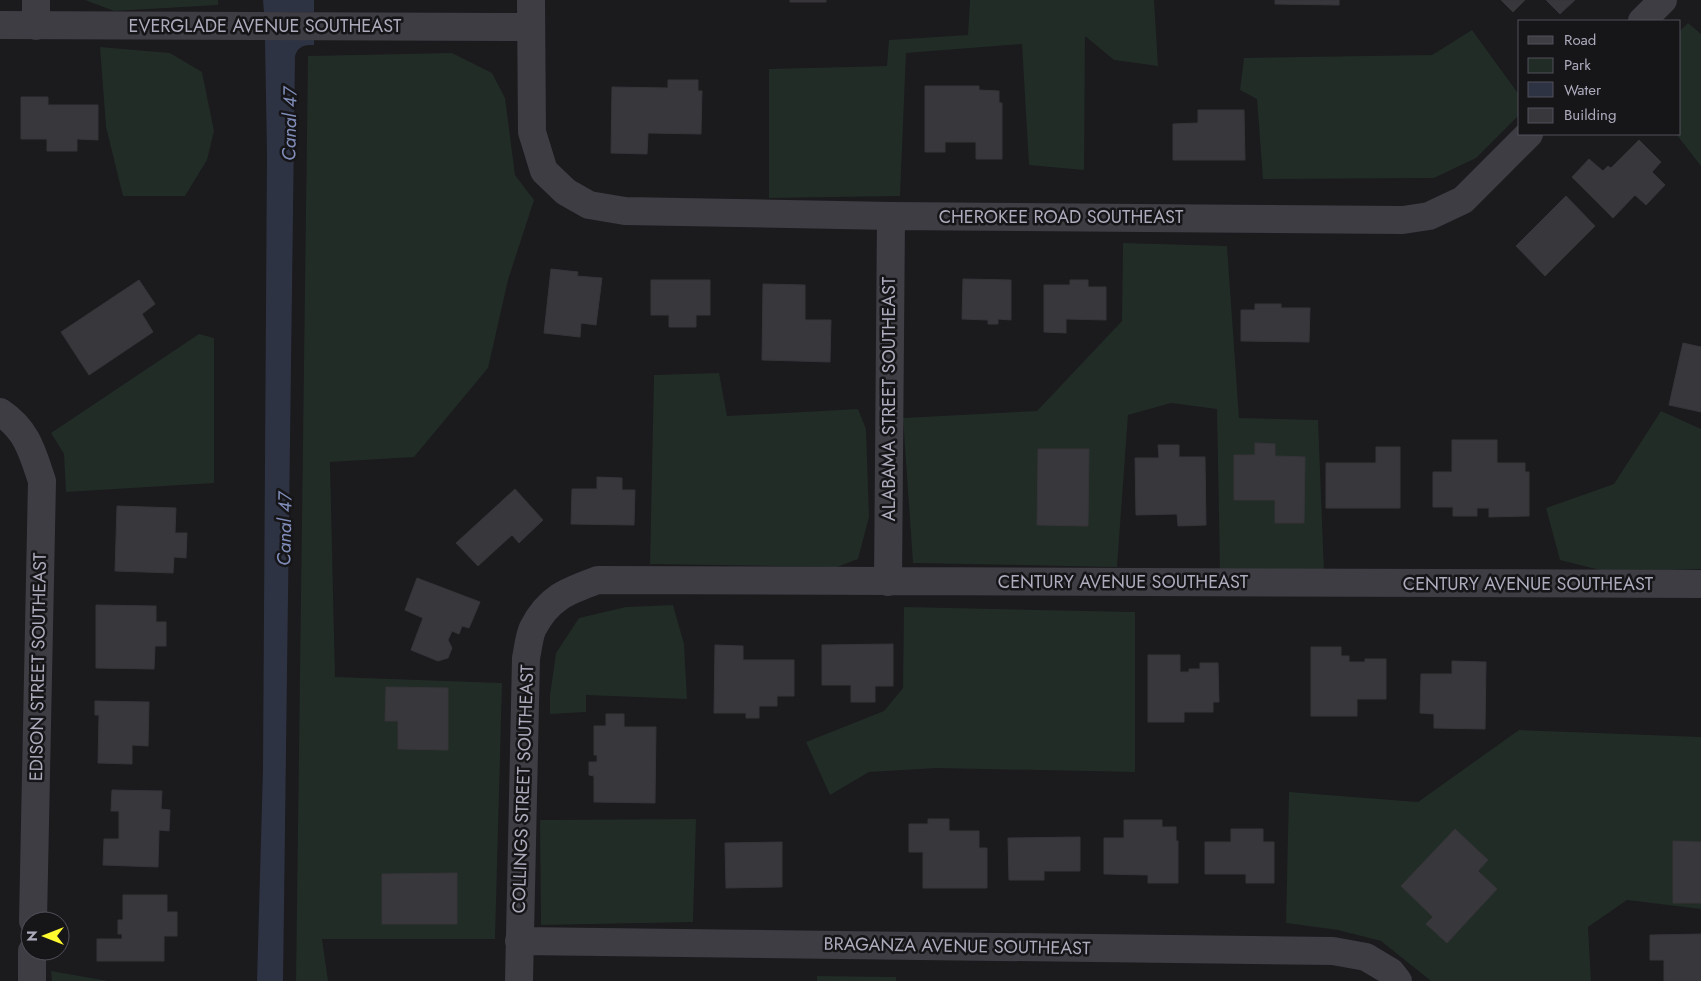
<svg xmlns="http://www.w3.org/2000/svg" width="1701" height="981" font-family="Jost,sans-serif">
<rect width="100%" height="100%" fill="#1b1a1d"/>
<path fill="#212c26" d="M85 0H218V5L114 11Z
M970 0H1154L1158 66 1114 60 1085 36 1084 170 1029 165 1022 44 906 53 900 196 769 198V69L887 66 889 40 968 35Z
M1688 23 1701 34V166L1676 134H1680V31Z
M1472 30 1520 96V114L1476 158 1434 178 1263 179 1257 99 1240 90 1244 58 1432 55Z
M100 47 170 53 202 72 214 131 207 160 185 196H123L106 127Z
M452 53 492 73 505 98 515 175 534 200 508 280 488 368 414 457 330 462 335 677 502 683 495 939H322L328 981H296L308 56Z
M1123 243 1227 246 1239 418 1318 420 1324 572H1220L1217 409 1171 403 1128 415 1117 567 913 563 903 418 1037 411 1122 321Z
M199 334 214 338V483L66 492 64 454 51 433Z
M719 373 727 416 858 409 866 429 869 517 858 559 837 567 650 564 654 375Z
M1661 411 1701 429V569L1608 572 1560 560 1546 508 1614 484Z
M673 605 684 644 687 699 586 695V712L550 714V695L556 653 579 618 626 607Z
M904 607 1135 612V772L937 768 869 772 830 795 806 742 884 711 903 688Z
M1519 730 1701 737V909L1627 900 1588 927 1591 981H1431L1381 941 1338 930 1286 923 1289 792 1418 802Z
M696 819 693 922 541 925 540 820Z
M51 971 108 981H52Z
M817 976 896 977V981H817Z"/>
<path fill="#2e3343" d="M263 0H314V12H264Z
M265 40H314V45C304 45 298 46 295 56L283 981H257L263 769 267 153Z"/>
<path fill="#38373c" stroke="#363439" d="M790 0H826V2H790Z
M1275 0H1339V5L1275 4Z
M1501 0H1525L1513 12Z
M1546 0H1575L1560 14Z
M668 80H698V91H702L701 134 648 133 647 154 611 153 612 87 668 88Z
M925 86H979V90L999 91V103H1002V159H976V142H945V152H925Z
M21 97H48V105H98V140L77 139V151H47V139H21Z
M1198 110H1244L1245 160H1173V124L1198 123Z
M1639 140 1661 162 1652 172 1665 185 1646 205 1635 195 1613 218 1572 177 1589 159 1603 171 1608 166 1611 168Z
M1566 196 1595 226 1545 276 1516 246Z
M551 269 578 272 577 276 602 278 596 325 581 323 580 337 544 333Z
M963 279 1011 280V320L998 319V324H988V320L962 319Z
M139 280 155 304 142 314 153 332 89 375 61 332Z
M651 280H710V315H696V327H669V315H651Z
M1070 280H1088V287H1106V320L1066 319V333L1044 332V285H1070Z
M763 284 805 285V320H831L830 362 762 360Z
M1255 304H1281V308H1310L1309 342 1241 341V310H1255Z
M1683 343 1701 347V412L1669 405Z
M1452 440H1497V463H1525V472H1529V516L1489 517V508H1477V516H1453V507H1433V472H1452Z
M1255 443 1275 444V456L1305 457 1304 523H1275V500H1234V455H1255Z
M1158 445H1179V457H1205L1206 525 1178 526 1177 514 1136 515 1135 458H1159Z
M1376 447H1400V508H1326V463H1376Z
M1038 449H1089L1088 526 1037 525Z
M597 477 622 478V490H635L634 525 571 524 572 489H597Z
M515 489 543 520 519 543 512 535 478 566 456 543Z
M117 506 176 508 175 533H187L186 558 174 557 173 573 115 571Z
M417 578 480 602 469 628 462 626 459 634 452 631 448 640 452 648 448 658 438 661 411 650 423 618 405 610Z
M96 605 156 606V622H166V646H155L154 669 96 668Z
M893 644V686H875V702H851V685H822V645Z
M715 645 743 646V660H794V696H777V706H759V718H746V713H714Z
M1311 647H1341V656H1349V662H1365V659H1386V699H1357V716H1311Z
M1148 655H1180V672H1189V669H1200V663H1218L1219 702H1213V712H1184V722H1148Z
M1452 661 1486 662 1485 729 1434 728V714L1420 713 1421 674H1452Z
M386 687 448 688V750L398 749V721H385Z
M95 701 149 702 148 746 132 745V764L98 763 99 715H95Z
M606 714H624V727H656L655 803 594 802V776L589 775V762H597V755H594V726H606Z
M112 790 162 791 161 809 170 810 169 831 159 830 158 867 103 865 104 839H119V811H111Z
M928 819H949V831H979V848H987V888H923V852H909V824H928Z
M1124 820H1162V827H1176V841H1178V883H1148V875L1104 874V838H1124Z
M1231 829H1263V842H1274V883H1246V874H1205V842H1231Z
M1455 829 1488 860 1478 871 1497 889 1447 943 1426 924 1433 917 1401 886Z
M1080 837V871H1044V880H1009L1008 838Z
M1673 841 1701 842V903H1673Z
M782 842V887L726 888 725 843Z
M457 873V924H382V874Z
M123 895H167V912H177V936H164V961H97V939H122V934H118V920H123Z
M1701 934V981H1664V960H1650V935Z"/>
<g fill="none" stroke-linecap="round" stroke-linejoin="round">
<path stroke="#3e3d44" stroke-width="28" d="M531 0 532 132 544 171 566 192 589 205 625 211 891 216 1403 220 1429 216 1463 200 1529 134
M1642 21 1663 0
M0 25 531 27
M36 26V0
M0 412C27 430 32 451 42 481L33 921
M888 582 891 216
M519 941 1333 951 1366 957 1391 972 1398 981
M32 981V951
M519 981 526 658C528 649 529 636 533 628 549 597 568 591 598 580L1701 584"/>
</g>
<g text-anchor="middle" stroke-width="5" stroke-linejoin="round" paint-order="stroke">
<g font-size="18" fill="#acacbd" stroke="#161518">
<text x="265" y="32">EVERGLADE AVENUE SOUTHEAST</text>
<text x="1061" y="223">CHEROKEE ROAD SOUTHEAST</text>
<text transform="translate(889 399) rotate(-90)" y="6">ALABAMA STREET SOUTHEAST</text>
<text x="1123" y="588">CENTURY AVENUE SOUTHEAST</text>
<text x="1528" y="590">CENTURY AVENUE SOUTHEAST</text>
<text transform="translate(38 667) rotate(-89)" y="6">EDISON STREET SOUTHEAST</text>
<text transform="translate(523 789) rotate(-88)" y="6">COLLINGS STREET SOUTHEAST</text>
<text transform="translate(957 946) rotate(1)" y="6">BRAGANZA AVENUE SOUTHEAST</text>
</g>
<g font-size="19" font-style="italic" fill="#818eba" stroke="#161518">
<text transform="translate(289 124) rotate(-89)" y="7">Canal 47</text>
<text transform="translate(284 529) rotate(-89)" y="7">Canal 47</text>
</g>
</g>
<rect x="1518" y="20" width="162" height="115" fill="#161518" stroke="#52515a"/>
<rect x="1528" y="36" width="25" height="8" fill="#3e3d44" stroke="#52515a"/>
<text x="1564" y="45" font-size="15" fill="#acacbd">Road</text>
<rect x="1528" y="58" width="25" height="15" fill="#212c26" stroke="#52515a"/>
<text x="1564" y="70" font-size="15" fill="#acacbd">Park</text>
<rect x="1528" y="82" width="25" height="15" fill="#2e3343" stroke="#52515a"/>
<text x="1564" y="95" font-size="15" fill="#acacbd">Water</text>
<rect x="1528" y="108" width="25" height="15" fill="#38373c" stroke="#52515a"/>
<text x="1564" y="120" font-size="15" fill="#acacbd">Building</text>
<g transform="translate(45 936) rotate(270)"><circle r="24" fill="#161518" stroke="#52515a"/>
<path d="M0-4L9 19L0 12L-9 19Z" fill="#fff930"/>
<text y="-8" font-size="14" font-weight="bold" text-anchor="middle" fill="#acacbd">N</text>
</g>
</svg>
